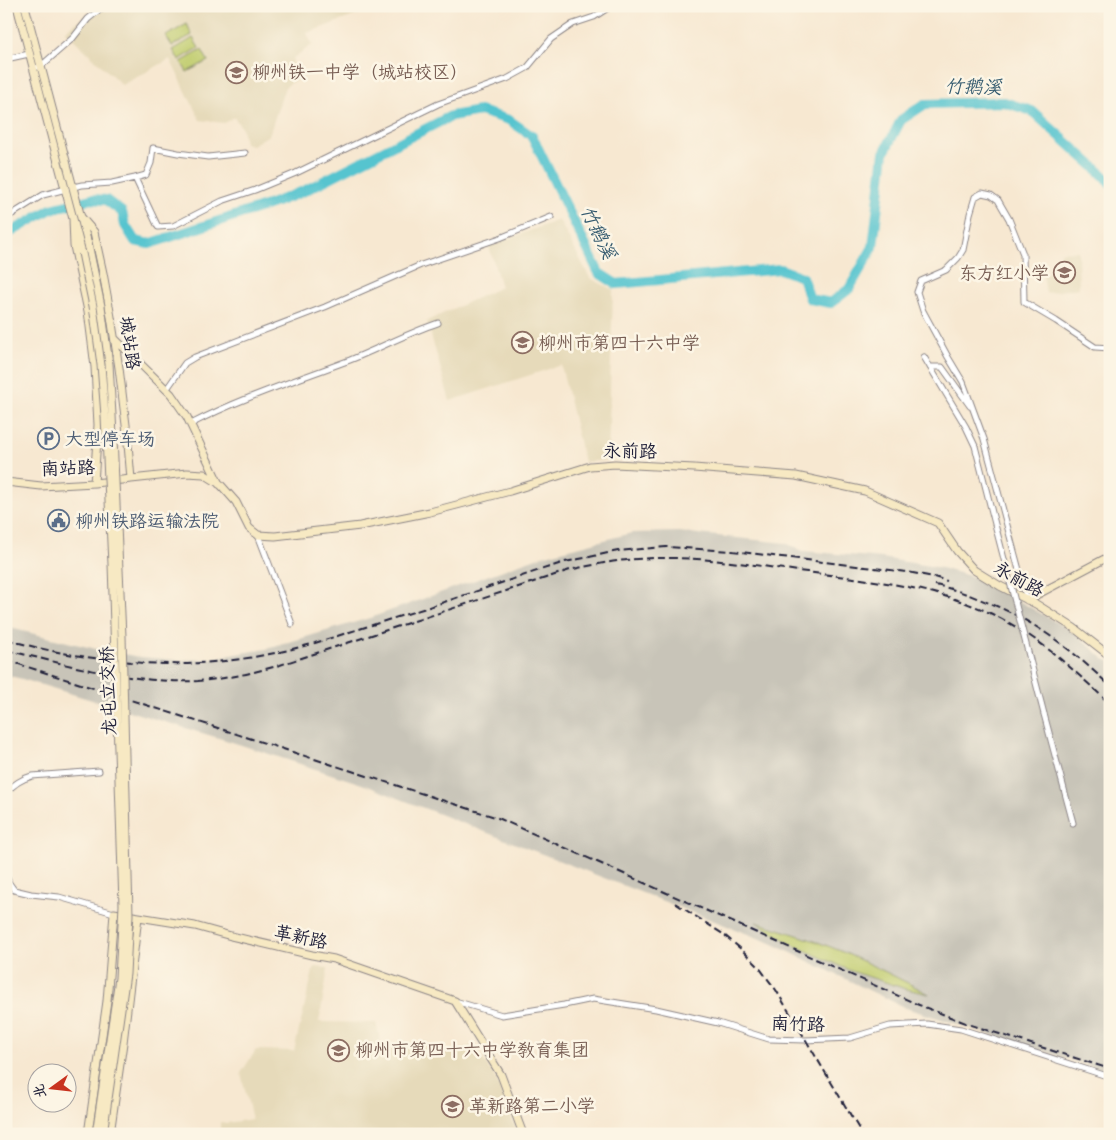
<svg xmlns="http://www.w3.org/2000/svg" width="1116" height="1140" font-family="Itim,'LXGW WenKai TC',sans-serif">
<rect width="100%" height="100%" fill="#fcf5e5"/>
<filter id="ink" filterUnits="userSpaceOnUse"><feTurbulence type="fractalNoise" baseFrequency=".02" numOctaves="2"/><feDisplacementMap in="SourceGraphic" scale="10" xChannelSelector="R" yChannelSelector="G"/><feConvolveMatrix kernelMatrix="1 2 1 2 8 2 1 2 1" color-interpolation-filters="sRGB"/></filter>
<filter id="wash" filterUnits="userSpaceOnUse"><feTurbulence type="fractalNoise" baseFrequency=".0096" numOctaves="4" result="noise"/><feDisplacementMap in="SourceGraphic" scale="20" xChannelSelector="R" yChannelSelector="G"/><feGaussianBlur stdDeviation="1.12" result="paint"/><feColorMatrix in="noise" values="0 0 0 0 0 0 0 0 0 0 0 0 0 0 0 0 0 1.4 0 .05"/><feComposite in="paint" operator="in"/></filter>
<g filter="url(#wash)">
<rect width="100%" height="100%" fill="#f7e8d1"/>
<path fill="#e6daba" d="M98 6H368L370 10 307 33 312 45 293 58V66L298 78 285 87 269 135 252 145 245 143 242 128 234 117 224 123 200 120 170 59 122 85 65 31Z
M559 220 590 278 613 290 608 460 584 462 561 365 450 401 427 321 501 287 489 246Z
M1078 251 1079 288 1046 293 1043 274 1061 271 1060 252Z
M314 967 328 968 319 1022 376 1023 382 1047 426 1041 435 1058 473 1045 496 1079 518 1134 220 1133V1122L227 1123 252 1119 241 1073 256 1050 294 1051Z"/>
<path fill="#c8c4b8" d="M679 532 785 543 803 551 882 558 941 568 977 578 1028 606 1076 634 1104 659 1110 661V1072L906 1008 771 943 362 784 232 742 22 679 6 675V627L100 650 140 657 178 660 207 659 266 649 373 617 542 556 632 533Z"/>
<path fill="#c0cc6d" stroke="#717754" d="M187 24 192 35 172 46 166 36Z
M193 38 199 48 179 60 173 50Z
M202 50 208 61 187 72 181 62Z
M756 922C785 931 815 940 843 952 872 965 901 979 929 994L906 989 851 971 791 944Z"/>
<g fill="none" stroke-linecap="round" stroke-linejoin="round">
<path stroke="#57c4cf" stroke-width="10" d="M6 235 51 209 91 199 106 200 122 212 125 225 135 241 149 244 271 204 304 191 451 116 480 111 509 120 532 136 599 273 616 284 780 269 802 277 810 299 831 303 849 289 873 247 884 153 901 120 925 104 1004 102 1032 111 1103 175 1110 183"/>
</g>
</g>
<g filter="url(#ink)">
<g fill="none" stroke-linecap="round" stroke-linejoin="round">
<defs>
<path id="street" d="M6 59 29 54
M38 67 41 66 73 38 88 19 104 6
M135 178 146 175 151 163 153 148 178 153 208 157 245 153
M73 187 82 185 112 183 135 178 158 227 173 226 222 201 255 190 296 173 438 104 507 79 527 68 551 39 573 24 594 17 611 6
M6 218 43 195 66 189
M924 357 966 427 975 446 997 532
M930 367H942L970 406
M166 390 185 363 195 357 325 307 421 265 500 238 551 217
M191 424C241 398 297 380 350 360 380 348 408 333 438 323
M258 535 292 624
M1027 600 984 439 963 382 948 357 923 311 917 292 921 281 946 270 958 258 963 250 970 214 975 197 982 193 991 195 998 200 1009 219 1023 254 1024 302 1056 321 1095 347 1110 348
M1044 714 1073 823
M6 792C15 784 21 779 32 776L99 771
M6 876 9 883 14 890 31 894 59 897 114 913
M455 1001 502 1015 564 1005 593 999 656 1009 718 1023 769 1039 805 1040 850 1038 890 1026 927 1024 961 1029 1110 1077"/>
<path id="secondary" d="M17 6 82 253
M25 6 89 248
M81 217 94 232 103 273 111 317 119 368 127 433 131 479
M73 219 74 246 88 311 95 367 98 425 94 483
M115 339 171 394 187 417 219 484
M6 482 41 486 94 483 187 473 204 474 220 484 236 502 249 528 258 535 275 536 360 526 430 512 510 491 590 466 615 464 694 468 796 476 865 491 938 523 957 551 974 570 1000 586 1036 604 1074 628 1110 656
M1027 600 1110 556
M88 1134 107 1001 114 913 195 926 231 936 312 955 334 959 455 1001 501 1075 523 1134
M110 1134 123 1043 138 917"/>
</defs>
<use href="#street" stroke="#8c8586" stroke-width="7"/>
<use href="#secondary" stroke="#8c8586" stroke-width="9"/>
<use href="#street" stroke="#fff" stroke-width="5"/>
<use href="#secondary" stroke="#f7e9c3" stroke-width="7"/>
<path stroke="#22223b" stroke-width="2" stroke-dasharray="8 4" stroke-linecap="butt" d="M935 585C950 588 965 593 979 599 1033 619 1069 647 1110 686
M6 639C51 653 98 660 145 663 163 664 181 665 199 663 238 661 277 654 315 643L429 607 540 570 565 562 618 551 666 547 732 551 907 572 934 577 947 581
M6 650C69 665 133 684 198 681 226 679 253 673 280 665L570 570C599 563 630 558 660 558 709 557 758 566 807 572 869 580 932 586 990 613 1037 635 1073 669 1110 704
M6 660 498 818 919 1005 971 1025 1110 1069
M675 903 723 934 741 949 758 966 776 990 862 1134"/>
<defs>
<path id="street-bridge" d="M997 532 1044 714"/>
<path id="secondary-bridge" d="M89 248 101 306 109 364 112 415 122 636 129 915 126 974 103 1134
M82 253 93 306 101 365 105 416 112 564 123 905 119 978 96 1134"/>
</defs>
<use href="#street-bridge" stroke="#8c8586" stroke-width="7" stroke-linecap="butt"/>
<use href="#secondary-bridge" stroke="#8c8586" stroke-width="9" stroke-linecap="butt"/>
<use href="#street-bridge" stroke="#fff" stroke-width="5"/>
<use href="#secondary-bridge" stroke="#f7e9c3" stroke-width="7"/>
</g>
</g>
<defs>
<symbol id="school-ring" viewBox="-11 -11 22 22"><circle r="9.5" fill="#fcf5e5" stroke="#8d6e63" stroke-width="1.5"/><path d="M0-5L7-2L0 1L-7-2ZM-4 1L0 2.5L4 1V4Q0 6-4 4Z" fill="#8d6e63"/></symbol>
<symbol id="parking-ring" viewBox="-11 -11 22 22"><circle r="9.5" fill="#fcf5e5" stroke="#5c6f8a" stroke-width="1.5"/><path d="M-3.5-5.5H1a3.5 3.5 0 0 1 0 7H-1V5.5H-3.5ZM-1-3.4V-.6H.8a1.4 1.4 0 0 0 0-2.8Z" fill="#5c6f8a"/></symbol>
<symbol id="civic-ring" viewBox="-11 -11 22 22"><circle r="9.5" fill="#fcf5e5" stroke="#5c6f8a" stroke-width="1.5"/><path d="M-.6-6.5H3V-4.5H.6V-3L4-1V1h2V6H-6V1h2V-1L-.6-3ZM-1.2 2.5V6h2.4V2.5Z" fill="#5c6f8a"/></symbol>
</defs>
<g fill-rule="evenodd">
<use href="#school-ring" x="224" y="60" width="25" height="25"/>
<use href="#school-ring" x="1052" y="260" width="25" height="25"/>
<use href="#school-ring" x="510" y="330" width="25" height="25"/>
<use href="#parking-ring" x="36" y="426" width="25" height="25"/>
<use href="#civic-ring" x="46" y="508" width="25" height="25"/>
<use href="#school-ring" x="326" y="1038" width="25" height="25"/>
<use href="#school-ring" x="440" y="1094" width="25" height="25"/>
</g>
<g text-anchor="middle" stroke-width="5" stroke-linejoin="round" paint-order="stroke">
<g font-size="18" fill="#785e54" stroke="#fcf5e5" text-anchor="start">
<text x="252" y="78">柳州铁一中学（城站校区）</text>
<text x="1049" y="279" text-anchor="end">东方红小学</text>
<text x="538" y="349">柳州市第四十六中学</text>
<text x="355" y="1056">柳州市第四十六中学教育集团</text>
<text x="469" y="1112">革新路第二小学</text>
</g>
<g font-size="18" fill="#22223b" stroke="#fcf5e5">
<text transform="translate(130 343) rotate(82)" y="6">城站路</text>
<text transform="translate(630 451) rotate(1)" y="6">永前路</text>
<text transform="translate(68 468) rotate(-2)" y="6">南站路</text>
<text transform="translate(1019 579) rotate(29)" y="6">永前路</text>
<text transform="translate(108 691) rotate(-92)" y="6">龙屯立交桥</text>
<text transform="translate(301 937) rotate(12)" y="6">革新路</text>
<text transform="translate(798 1024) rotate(2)" y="6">南竹路</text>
</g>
<g font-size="18" fill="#4e5e75" stroke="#fcf5e5" text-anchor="start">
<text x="65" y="445">大型停车场</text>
<text x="75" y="527">柳州铁路运输法院</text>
</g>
<g font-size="19" font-style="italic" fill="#355b6f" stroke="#fcf5e5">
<text transform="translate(973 86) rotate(1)" y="7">竹鹅溪</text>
<text transform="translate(599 232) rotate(64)" y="7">竹鹅溪</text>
</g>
</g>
<rect width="1116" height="1140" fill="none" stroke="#fcf5e5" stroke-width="25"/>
<g transform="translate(52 1088) rotate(255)"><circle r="24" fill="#fcf5e5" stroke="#a5a1a1"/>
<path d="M0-4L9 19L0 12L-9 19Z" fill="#c8321e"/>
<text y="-8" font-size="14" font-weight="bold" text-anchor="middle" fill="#22223b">北</text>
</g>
</svg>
